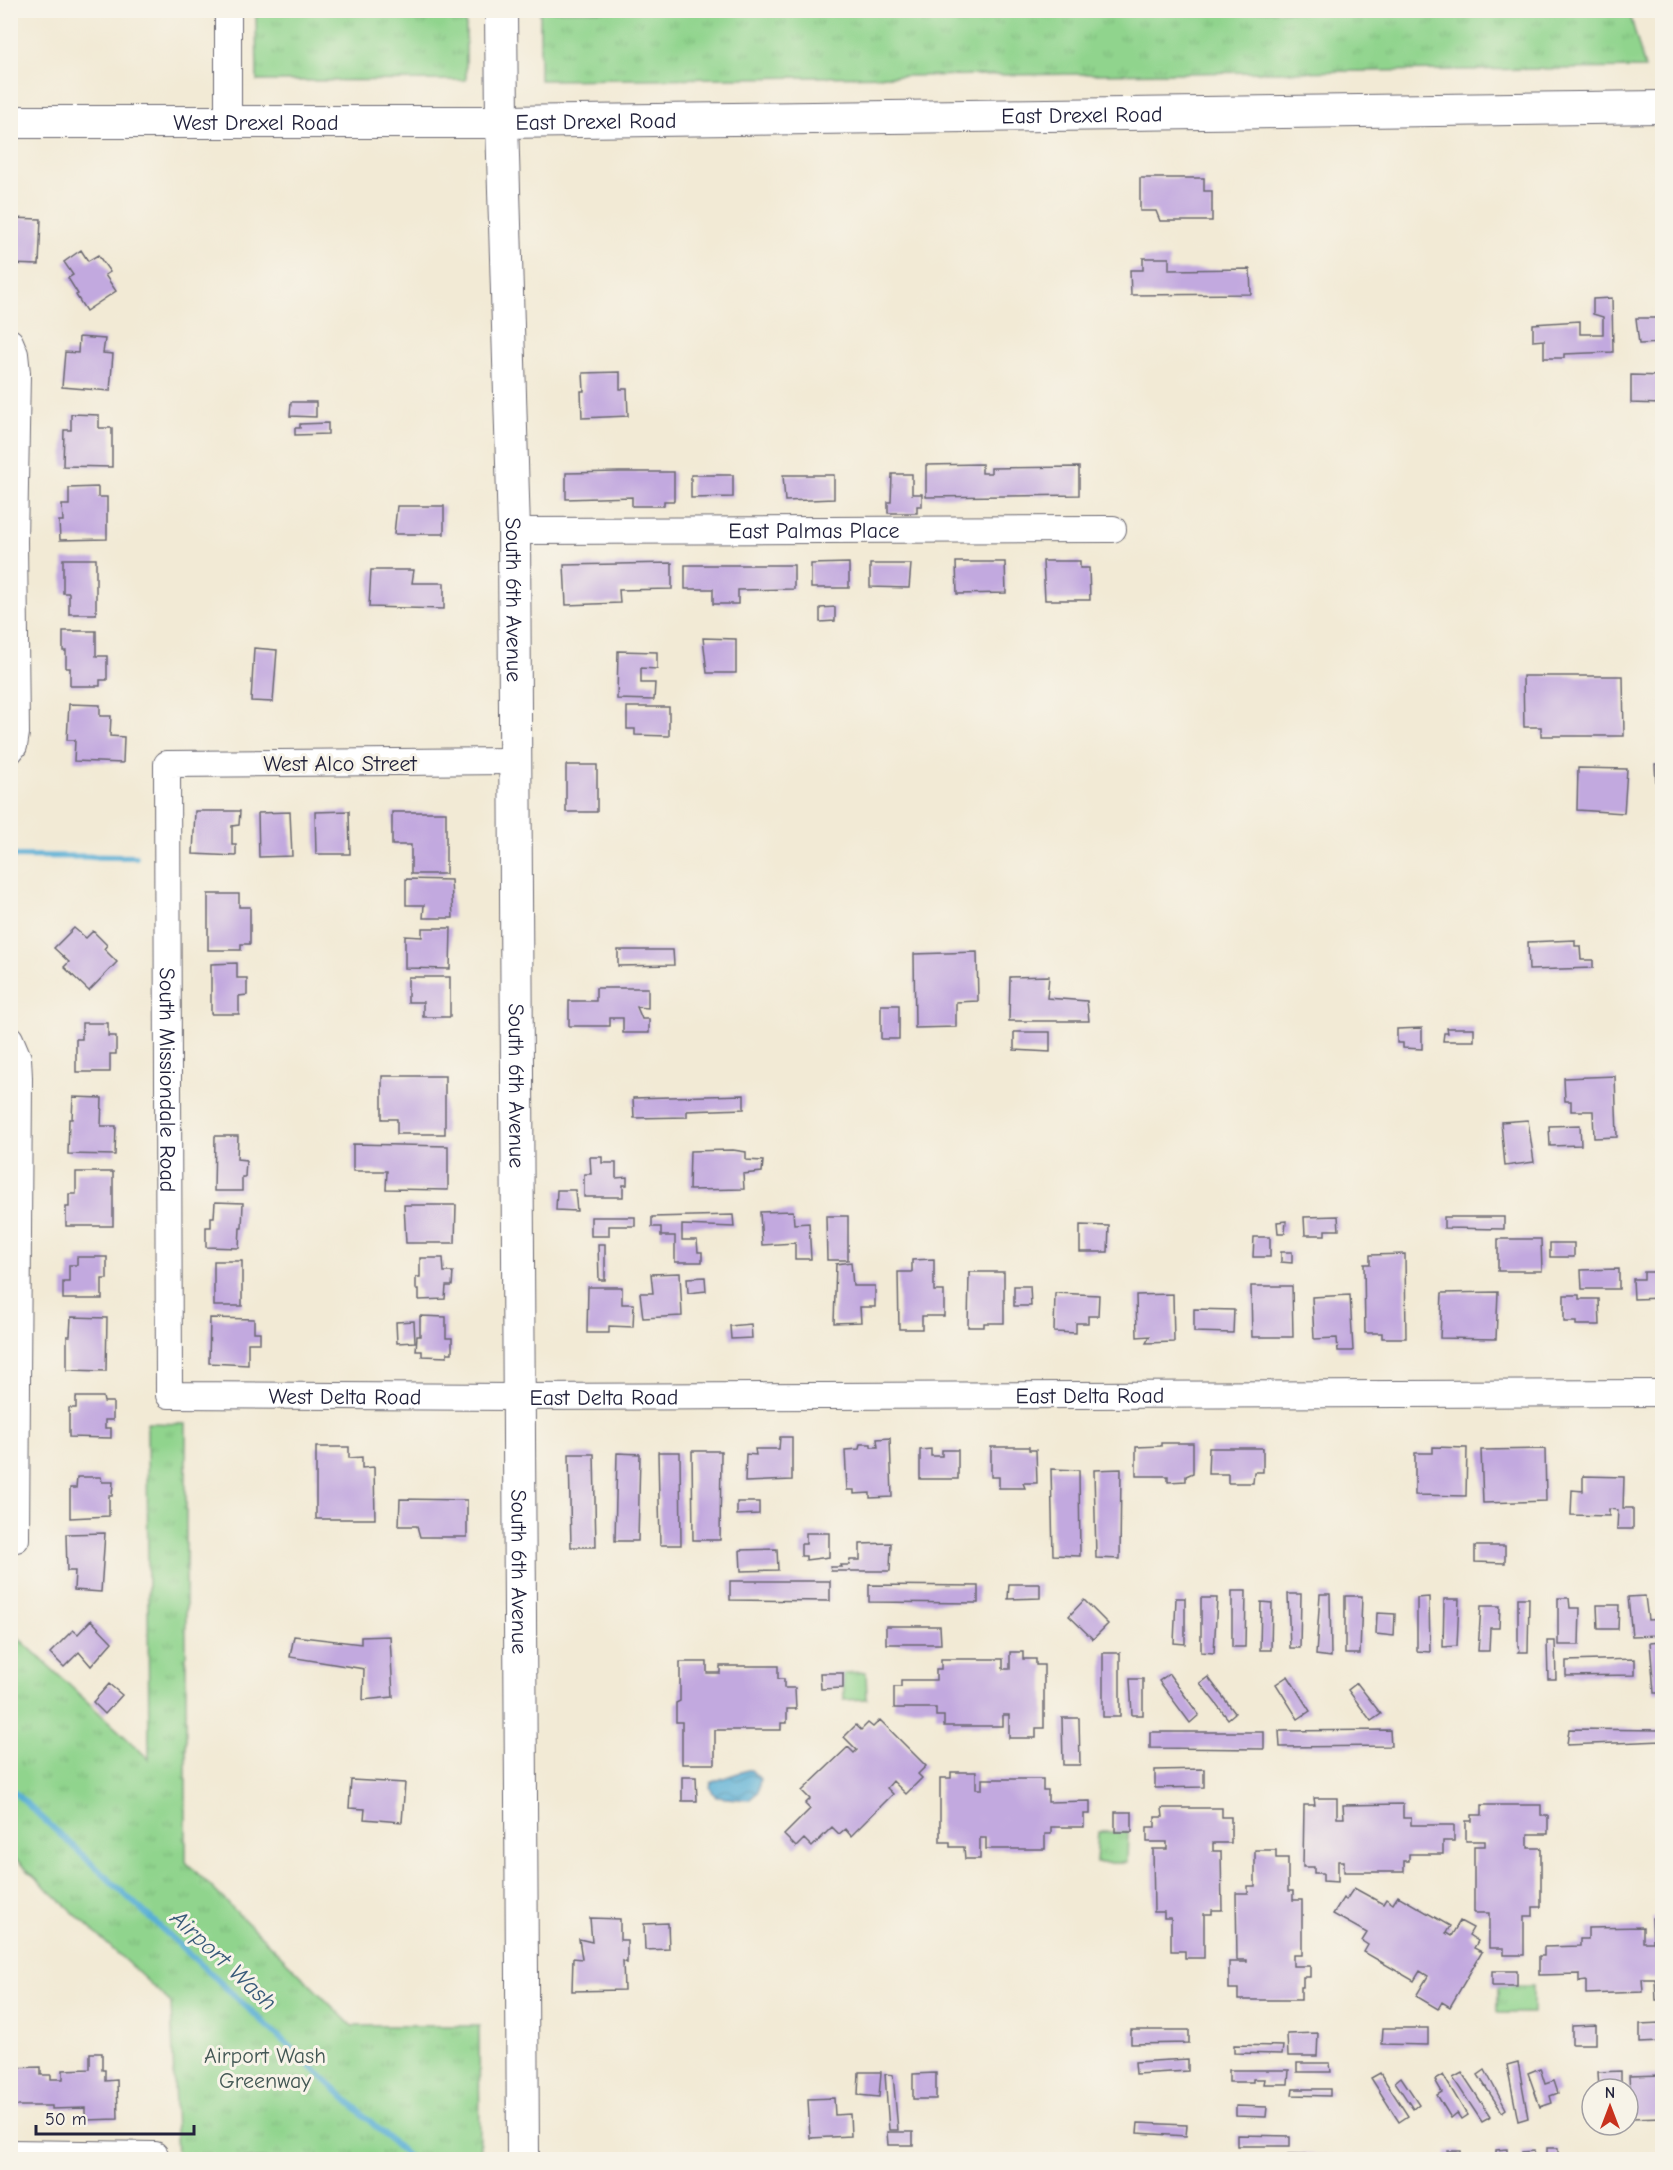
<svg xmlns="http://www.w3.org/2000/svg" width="1673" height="2170" font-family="'Comic Neue',sans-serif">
<defs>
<pattern id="park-tufts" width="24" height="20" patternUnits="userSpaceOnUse" patternTransform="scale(1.5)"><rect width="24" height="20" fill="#90d48d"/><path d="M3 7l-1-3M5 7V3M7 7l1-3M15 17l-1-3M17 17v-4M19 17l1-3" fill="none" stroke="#7cb67b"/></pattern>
<pattern id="water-waves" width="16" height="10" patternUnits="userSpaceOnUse" patternTransform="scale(1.5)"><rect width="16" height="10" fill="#59afd5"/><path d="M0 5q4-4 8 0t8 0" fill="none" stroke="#498eae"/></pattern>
</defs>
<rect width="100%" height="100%" fill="#f7f3e8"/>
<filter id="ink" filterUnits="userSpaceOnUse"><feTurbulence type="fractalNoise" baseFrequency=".0167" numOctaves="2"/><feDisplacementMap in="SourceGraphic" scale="12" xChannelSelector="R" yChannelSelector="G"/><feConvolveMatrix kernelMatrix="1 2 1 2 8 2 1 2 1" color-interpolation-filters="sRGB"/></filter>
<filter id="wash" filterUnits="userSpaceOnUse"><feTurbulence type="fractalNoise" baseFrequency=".008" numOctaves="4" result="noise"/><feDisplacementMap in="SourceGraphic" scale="24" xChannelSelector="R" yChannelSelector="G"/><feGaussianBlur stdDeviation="1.35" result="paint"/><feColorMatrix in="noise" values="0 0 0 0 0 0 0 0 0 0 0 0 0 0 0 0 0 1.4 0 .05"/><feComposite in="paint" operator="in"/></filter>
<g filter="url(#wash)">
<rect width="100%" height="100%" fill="#f2ead5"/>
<path fill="url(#park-tufts)" stroke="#597b64" stroke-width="1.5" d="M256 11H466V80L257 81Z
M540 11H1629L1645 68 540 80Z
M147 1423 186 1424V1862L352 2026H479L480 2159H177L171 2003 11 1855V1631L149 1759Z
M866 1672 867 1699 844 1700 843 1673Z
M1098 1832H1128L1127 1863H1096Z
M1498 1986H1533V2013H1498Z"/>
<path fill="url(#water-waves)" stroke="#3e6888" stroke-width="1.5" d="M748 1770H751L760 1779 758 1792 749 1800 716 1797 710 1788 711 1783C721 1778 736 1774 748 1770Z"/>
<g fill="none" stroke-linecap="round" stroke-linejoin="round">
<path stroke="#59afd5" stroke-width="6" d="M10 856 136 857
M10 1788 412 2160"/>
</g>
<g id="blocks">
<path fill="#c2a9df" d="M1140 178H1204V191H1212V221H1160L1156 211H1140Z
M10 218 41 219 39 265 10 264Z
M81 250 88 261 98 255 110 272 105 275 116 291 86 311 76 295 78 294 68 278 73 275 64 262Z
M1143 258H1169V270L1250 269 1251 294 1131 295 1130 270H1143Z
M1612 298 1613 352 1564 354V358H1544V340L1533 341V324L1580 321V334H1603V317L1593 314V299Z
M1636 318H1662V343L1639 344Z
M79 337 105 339 103 353 113 354 110 391 62 387 65 352 78 353Z
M620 372V389H627L628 416 582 418 581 391H584L583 373Z
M1631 375 1662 376V404L1631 403Z
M291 402H316V417L290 416Z
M71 414 99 415V428H112V467L63 466 64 430H71Z
M328 423V434L295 435V428H300V424Z
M982 464V473H991V468L1079 467V495L926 497V465Z
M620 472H674V501H664V506H632V497L566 499V473Z
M892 474H912V494H922V506H917V513H888V502H891Z
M691 475H733V497L691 498Z
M783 475H834V499L785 501Z
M98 487V497H107V539L60 540 59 521H63L62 505H69V488Z
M397 506H444V534H394Z
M63 559H96V614H69V593H63Z
M1043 561H1080V568H1089L1090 600H1045Z
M956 562H1005L1006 593 957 594Z
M672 563V589L619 590 620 603 566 605 564 565Z
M849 563V588H811V564Z
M870 564H911L909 588 870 587Z
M685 565H794V589L738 590V604H713V589H685Z
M371 570H414L412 583H444V609L369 607Z
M835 607V621L820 622V608Z
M63 631H96V656H107V680H100V686H70V668H66V651H63Z
M703 638 736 639V673H707Z
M254 648 277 650 273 702 251 701Z
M618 651 657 652V669L641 668V683H655L654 700 617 699Z
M1523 676H1623L1624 736H1541V727H1524Z
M69 704 100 705V716H111L110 736 124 737 123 763 74 761 75 740H67Z
M627 707H669V736L635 735V729H627Z
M1655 764H1662V806H1657Z
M566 765H597V812H566Z
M1578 768 1627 769 1624 813 1577 810Z
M195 811H240L239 825 232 826V845H236V856L193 854Z
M349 811 350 854H316L315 812Z
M290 812 292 856 259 857 258 813Z
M392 812H446V874H411V845H392Z
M406 879 451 880 453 918H423L424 905H406Z
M208 894H239V907H250V944H241V950H208Z
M74 928 86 938 93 931 107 945 104 949 117 962 89 991 64 967 69 962 54 948Z
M422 928H451L450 969 405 968V936L422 937Z
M1575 940V946H1580L1581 960H1593V968L1529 970 1528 942Z
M618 950H673L674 965 618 966Z
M977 952 978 1001 956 1002V1027L915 1028 914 954Z
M237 963V978H247V995L239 996V1014H211V964Z
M1049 976 1047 998 1087 1001 1089 1021H1009L1010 977Z
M408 977H450V1017H423V1002H408Z
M596 988H648V1008L637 1007 642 1019H649V1033H623V1018H610V1026H569V1001H596Z
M881 1005H899V1039H881Z
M82 1023H108V1036H116V1054H110V1072H76V1039H82Z
M1422 1028V1049L1403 1048V1043H1397V1029Z
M1447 1028H1474V1041H1443L1444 1033H1448Z
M1014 1032H1050V1052L1014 1050Z
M382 1076H445V1134H397V1119H382Z
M1615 1076 1617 1137 1594 1138 1593 1111H1571V1101H1565L1564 1078Z
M744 1095V1109L687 1111V1117L634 1118 633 1098Z
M73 1097 102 1098 101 1126H116L115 1155 68 1154 69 1119H72Z
M1528 1120 1534 1162 1505 1166 1501 1122Z
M1580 1125 1581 1145 1550 1146 1549 1126Z
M215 1136H238L237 1159 246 1160 245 1177H242V1191H214Z
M353 1144 448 1146V1190L386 1189 387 1171H353Z
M733 1150 746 1152V1160L763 1161 762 1172 743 1174 744 1189 689 1190 690 1151Z
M590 1157H602V1163H616V1178L627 1177V1185H623V1197H584V1174H591Z
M76 1172H113V1226H66V1207H69V1194H76Z
M557 1190H575L577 1211 556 1210Z
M215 1202 243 1203 242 1228H240L239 1248 206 1247V1227H211V1217H214Z
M404 1205H456L455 1243H406Z
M793 1211 794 1224 809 1223 811 1259H795V1243L762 1245 760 1212Z
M733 1215 734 1227 682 1225V1240H697L698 1252H702V1262H675V1236H661V1227H652V1217Z
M826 1216H848V1260H827Z
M1338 1216 1339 1230H1325V1235H1305L1304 1217Z
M591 1217H635V1226H609V1236H591Z
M1444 1217H1504V1229L1444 1228Z
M1286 1221 1285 1233H1278L1277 1222Z
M1080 1225 1109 1226 1108 1252H1080Z
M1254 1237H1270V1257H1253Z
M1498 1239H1541L1542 1271H1498Z
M1550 1243H1574V1257H1550Z
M598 1244H605V1280H599Z
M1281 1252H1292V1263L1281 1262Z
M1405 1254 1406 1338H1382V1333H1365L1364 1264H1370V1255Z
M77 1257H107V1279H102V1299H63V1282H69V1265H77Z
M420 1258H443L444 1272H453L452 1286H446L445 1299 419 1300V1289H416V1277H420Z
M934 1259V1291H944V1316H922V1329H899L898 1272H912V1260Z
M214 1261H242V1306H214Z
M851 1262 853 1286H875V1307H860L861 1322 834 1323 836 1264Z
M1619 1269V1289H1582L1581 1270Z
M969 1272H1004V1323H984V1327H968Z
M1644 1272H1662V1298L1634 1299 1633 1279H1644Z
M680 1273 682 1316 643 1318 640 1293H653L651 1274Z
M705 1277 706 1291 688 1293 687 1278Z
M1014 1286H1030L1031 1306H1014Z
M1251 1286H1292L1293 1337H1252Z
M588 1287H622V1304H634L633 1327 609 1326V1333H587Z
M1498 1292 1496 1339 1440 1338 1442 1293Z
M1055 1293 1099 1295 1098 1316H1088V1323H1076V1333L1054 1332Z
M1173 1294 1174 1342 1146 1343 1150 1336 1137 1337 1136 1295Z
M1350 1295 1353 1351H1338L1337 1338 1314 1339 1312 1297Z
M1564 1295H1579V1299H1599L1600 1325H1576V1322H1564Z
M1194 1309 1234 1310 1233 1333 1194 1332Z
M420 1316 446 1317V1338H452V1353H447V1357L422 1356V1351H416L417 1336H420Z
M71 1317 107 1318 106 1371 67 1370V1336H70Z
M210 1318 254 1319V1332H260V1343H248V1365L209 1363Z
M414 1321 415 1342 397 1343 396 1322Z
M751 1324 752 1338 731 1339 730 1326Z
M76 1397H103L104 1402H113V1420H105V1428H111V1438L69 1437V1408H76Z
M780 1437H792V1480L745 1482 746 1454 756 1455 755 1449H779Z
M890 1438 892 1497 870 1498V1493L854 1494V1490H847L845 1450 859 1449 860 1444H871V1447H878L877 1439Z
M1161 1443H1193V1473L1186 1476V1481L1168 1482V1476H1136V1447L1161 1446Z
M316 1447H349V1458L362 1457V1468L374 1467 375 1519H316Z
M991 1447H1029V1450H1036L1037 1483H1023L1025 1488H999V1477H991Z
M1433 1447 1467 1448 1466 1496 1415 1495V1453H1433Z
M1209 1448H1263V1472H1254L1253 1483H1228V1474H1208Z
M931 1449V1456H942V1450H958V1479H920V1450Z
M1545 1449 1546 1501 1483 1503 1481 1450Z
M692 1451H721L720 1540H693Z
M658 1452H680L681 1545H660Z
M617 1453 640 1454 638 1541H615Z
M569 1454H594L596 1547H571Z
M1051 1469 1079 1470 1080 1556 1053 1555Z
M1121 1469 1120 1559 1096 1558 1094 1470Z
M1583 1476 1624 1477 1623 1508H1633V1529H1617L1618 1510 1609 1509V1516L1571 1515 1572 1490 1583 1491Z
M77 1477H101L102 1482H113L112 1496H109V1516L70 1518V1488H76Z
M400 1499 467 1500V1537H420L417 1526H399Z
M737 1502H759V1514L737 1515Z
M105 1533 101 1592 74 1590 75 1571H67L66 1534Z
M806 1533H829V1557L806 1560V1556H801V1544H806Z
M891 1543 890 1571H831L830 1567H841L840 1565H849L850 1560H860V1544Z
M1475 1546H1505V1563L1475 1562Z
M777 1549 778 1570 741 1571 740 1550Z
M730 1581H830V1601L730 1600Z
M1009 1584H1040V1598L1008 1599Z
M869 1585 978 1586V1603L869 1602Z
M1232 1591H1246L1245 1647H1232Z
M1288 1594H1301L1300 1648H1290Z
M1320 1594H1330L1331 1657 1316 1655Z
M1345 1596H1362L1360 1654H1345Z
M1645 1596 1648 1620 1662 1619V1635L1632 1636 1628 1597Z
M1429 1597 1430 1652 1417 1651V1598Z
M1176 1598H1185V1644L1174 1643Z
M1201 1598H1217L1214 1653 1201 1652Z
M1518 1598H1529L1528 1652H1518L1520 1650 1518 1646Z
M1558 1598H1569L1570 1608H1580L1579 1645H1558Z
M1444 1599H1459L1457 1646 1443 1647Z
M1084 1600 1108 1624 1093 1639 1069 1616Z
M1261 1602 1272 1603 1271 1650H1260Z
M1597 1605H1619L1618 1629H1598Z
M1481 1606H1500L1499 1628H1490L1489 1651H1478Z
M1377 1613 1395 1614 1394 1636 1376 1634Z
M91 1620 112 1642 91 1666 79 1652 64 1667 50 1653 73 1630 78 1634Z
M886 1626H940L941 1644H886Z
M294 1636 361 1644V1637L390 1636 393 1697 363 1700 364 1669 290 1657Z
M1547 1641H1555L1556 1679H1548Z
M1661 1641 1662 1693H1654L1650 1642Z
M1010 1652H1023V1659H1036V1665H1044V1728H1036V1738H1009V1715H1003V1726H944V1716H936V1708H894V1687H901V1680H936V1669H941V1659H1003V1669H1010Z
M1103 1653H1120V1717H1103Z
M1635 1659V1675L1566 1676V1661Z
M680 1662H707V1673H720V1666H778V1679H784V1688H795L796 1709H787V1723H781V1730H715V1764H682V1722H676V1703L680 1701Z
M820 1673H843V1688L821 1689Z
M1169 1674 1199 1715 1190 1723 1159 1681Z
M1288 1676 1310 1711 1298 1719 1276 1684Z
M1208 1677 1235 1713 1228 1719 1200 1683Z
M1130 1679H1143V1715H1132Z
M1357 1683 1381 1714 1371 1721 1348 1690Z
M109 1684 122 1695 105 1714 93 1702Z
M1062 1718H1079L1080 1765H1063Z
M880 1720 926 1766 918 1774 922 1778 906 1794 893 1781 887 1788 893 1794 851 1836 845 1829 839 1834 832 1827 812 1847 804 1839 796 1847 784 1835 810 1809 805 1804 810 1799 802 1791 848 1747 854 1753 857 1750 844 1737 856 1725 861 1730 868 1723 873 1727Z
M1569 1729 1662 1730V1741L1567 1745Z
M1390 1730 1391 1746 1280 1747 1279 1731Z
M1150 1732H1264V1749L1150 1748Z
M1204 1769V1787L1155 1788V1770Z
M951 1772H976V1789H982V1779H1043V1790H1048V1802L1090 1801V1814H1084V1827H1051V1834H1045V1849H986V1838H980V1859H965L964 1847H950V1842H940V1778H951Z
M682 1777H696L697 1801H682Z
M351 1780 405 1783 402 1822 364 1819 365 1809 349 1808Z
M1314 1798H1337V1818H1344L1343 1805 1403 1804V1818H1411V1825H1454V1841H1443V1854H1409V1861H1404V1872H1344V1861H1338V1882L1323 1881V1873H1314V1867H1303L1304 1805H1315Z
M1482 1805H1541V1816H1548V1834H1528V1848H1541V1907H1533V1916H1524V1955H1504V1948H1489V1913H1474V1846H1485V1841H1466V1821H1472V1815H1482Z
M1162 1808H1222V1817H1231V1843H1213V1851H1221L1222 1910H1212V1914H1204V1958H1185V1951H1171V1918H1164V1912H1154L1153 1849H1167V1842H1147V1827H1155V1817H1163Z
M1115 1812H1132V1832H1115Z
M1255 1850H1276V1858H1288V1891H1293V1900H1302V1955H1293V1966H1310V1977H1303V1987H1301V2000H1238V1989H1229V1962H1247V1960H1237L1236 1893H1248V1886H1255Z
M1354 1888 1383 1904 1386 1899 1393 1904 1398 1896 1450 1926 1446 1933 1451 1936 1460 1921 1473 1928 1469 1935 1478 1941 1474 1948 1482 1952 1450 2007 1442 2002 1438 2009 1416 1996 1428 1976 1420 1971 1414 1981 1364 1952 1368 1945 1362 1941 1367 1933 1333 1914 1343 1898 1346 1900Z
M590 1918 620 1919V1940H627V1963L623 1961 624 1990 572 1991 573 1958 582 1959 579 1939 592 1942Z
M1652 1918H1662V2000H1656L1655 1979H1642L1643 1992 1586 1994V1981L1579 1982V1974L1539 1975V1956H1544V1947L1580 1946V1939H1588V1928L1643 1927V1942H1653Z
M668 1923 669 1949 645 1950 644 1924Z
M1492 1971H1517V1986H1492Z
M1660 2023V2042L1640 2043V2024Z
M1596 2025V2044H1572V2026Z
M1383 2028H1428V2045L1382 2044Z
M1131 2030H1189V2043L1131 2044Z
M1318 2033 1317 2056H1288L1287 2034Z
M1234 2045 1283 2046 1282 2054 1234 2053Z
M90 2053H102V2070H105V2081L117 2080 118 2119 85 2120V2108L52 2109V2106H10V2068L41 2067V2075H51V2079H63V2070L90 2069Z
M1188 2059V2071L1136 2074 1135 2062Z
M1518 2062 1528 2118 1518 2121 1507 2065Z
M1297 2063H1330L1331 2072H1297Z
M1540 2068 1545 2084 1554 2081 1558 2093 1550 2096 1552 2103 1540 2107 1528 2073Z
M1229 2070H1289L1288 2084H1264L1265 2079H1253V2082H1229Z
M1485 2070 1506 2109 1502 2112 1478 2075Z
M1621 2071V2089H1599L1598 2072Z
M859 2072H881L879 2097 858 2095Z
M936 2073V2099H913V2074Z
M1380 2073 1408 2116 1399 2122 1371 2078Z
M1462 2073 1491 2117 1482 2122 1453 2078Z
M885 2074 893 2075 898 2130H889Z
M1443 2075 1467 2115 1461 2119 1457 2113 1451 2118 1437 2095 1442 2092 1435 2080Z
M1662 2075V2117L1632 2118 1629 2076Z
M1401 2077 1419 2104 1413 2109 1395 2082Z
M1293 2089H1330V2096L1292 2095Z
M834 2098 835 2115 850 2114 851 2136 810 2138 808 2099Z
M1236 2106 1267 2107 1266 2117 1236 2116Z
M1138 2123 1187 2125 1186 2136 1137 2133Z
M887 2132H913V2145H888Z
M1237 2135 1290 2136V2146H1237Z
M1547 2148H1558V2160H1547Z
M1508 2149V2160H1496V2150Z
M1447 2151H1460V2160H1447Z
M1534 2151V2160H1522V2152Z
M1288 2154 1335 2155V2160H1288Z"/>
</g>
</g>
<g filter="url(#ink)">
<use href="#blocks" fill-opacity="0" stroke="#6b6871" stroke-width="1.5"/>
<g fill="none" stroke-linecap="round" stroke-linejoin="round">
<defs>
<g id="minor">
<path d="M228 122V10"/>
<path d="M10 342 15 354 17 373 14 541 16 733 14 746 10 751"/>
<path id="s1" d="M514 531 1113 529"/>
<path id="s2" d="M514 761 167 764 169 1395 518 1397 1662 1393"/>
<path d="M10 1039 18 1058 19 1078 16 1539"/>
<path d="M10 2153 155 2155V2160"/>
</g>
<g id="tertiary">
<path id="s3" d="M501 10 502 122 514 531 523 2160"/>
<path id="s4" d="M10 122H502L1662 107"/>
</g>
</defs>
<use href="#minor" stroke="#6b6871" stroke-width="28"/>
<use href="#tertiary" stroke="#6b6871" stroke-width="34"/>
<use href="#minor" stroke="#fff" stroke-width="26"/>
<use href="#tertiary" stroke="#fff" stroke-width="32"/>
</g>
</g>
<g text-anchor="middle" stroke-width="6" stroke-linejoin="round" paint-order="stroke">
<g font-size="22" fill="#22223b" stroke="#f7f3e8">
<text dy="8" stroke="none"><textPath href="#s4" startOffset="1072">East Drexel Road</textPath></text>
<text dy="8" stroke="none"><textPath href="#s4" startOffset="586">East Drexel Road</textPath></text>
<text dy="8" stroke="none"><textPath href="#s4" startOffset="246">West Drexel Road</textPath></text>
<text dy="8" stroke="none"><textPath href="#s1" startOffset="300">East Palmas Place</textPath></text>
<text dy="8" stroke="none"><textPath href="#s3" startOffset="590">South 6th Avenue</textPath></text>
<text x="340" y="771">West Alco Street</text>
<text dy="8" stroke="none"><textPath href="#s2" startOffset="663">South Missiondale Road</textPath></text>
<text dy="8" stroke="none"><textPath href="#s3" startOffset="1076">South 6th Avenue</textPath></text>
<text dy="8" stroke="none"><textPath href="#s2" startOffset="1899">East Delta Road</textPath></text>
<text dy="8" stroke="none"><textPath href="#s2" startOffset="1154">West Delta Road</textPath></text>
<text dy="8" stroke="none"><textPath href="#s2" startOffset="1413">East Delta Road</textPath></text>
<text dy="8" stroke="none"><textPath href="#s3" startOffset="1562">South 6th Avenue</textPath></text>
</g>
<g font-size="22" fill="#435754" stroke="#f7f3e8">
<text x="265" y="2063">Airport Wash<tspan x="265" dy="25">Greenway</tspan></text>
</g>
<g font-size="24" font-style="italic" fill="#385a79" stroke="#f7f3e8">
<text transform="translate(224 1960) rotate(43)" y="8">Airport Wash</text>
</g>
</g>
<rect width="1673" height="2170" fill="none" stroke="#f7f3e8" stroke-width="36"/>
<g transform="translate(1610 2107)"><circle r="28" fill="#f7f3e8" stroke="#a29fa3" stroke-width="1.5"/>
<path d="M0-4.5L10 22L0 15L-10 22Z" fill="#c8321e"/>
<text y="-9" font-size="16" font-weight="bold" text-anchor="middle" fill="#22223b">N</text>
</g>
<path d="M36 2125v9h158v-9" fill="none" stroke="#22223b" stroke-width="3"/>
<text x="45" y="2125" font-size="18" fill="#22223b" stroke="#f7f3e8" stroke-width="4.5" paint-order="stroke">50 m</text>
</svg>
